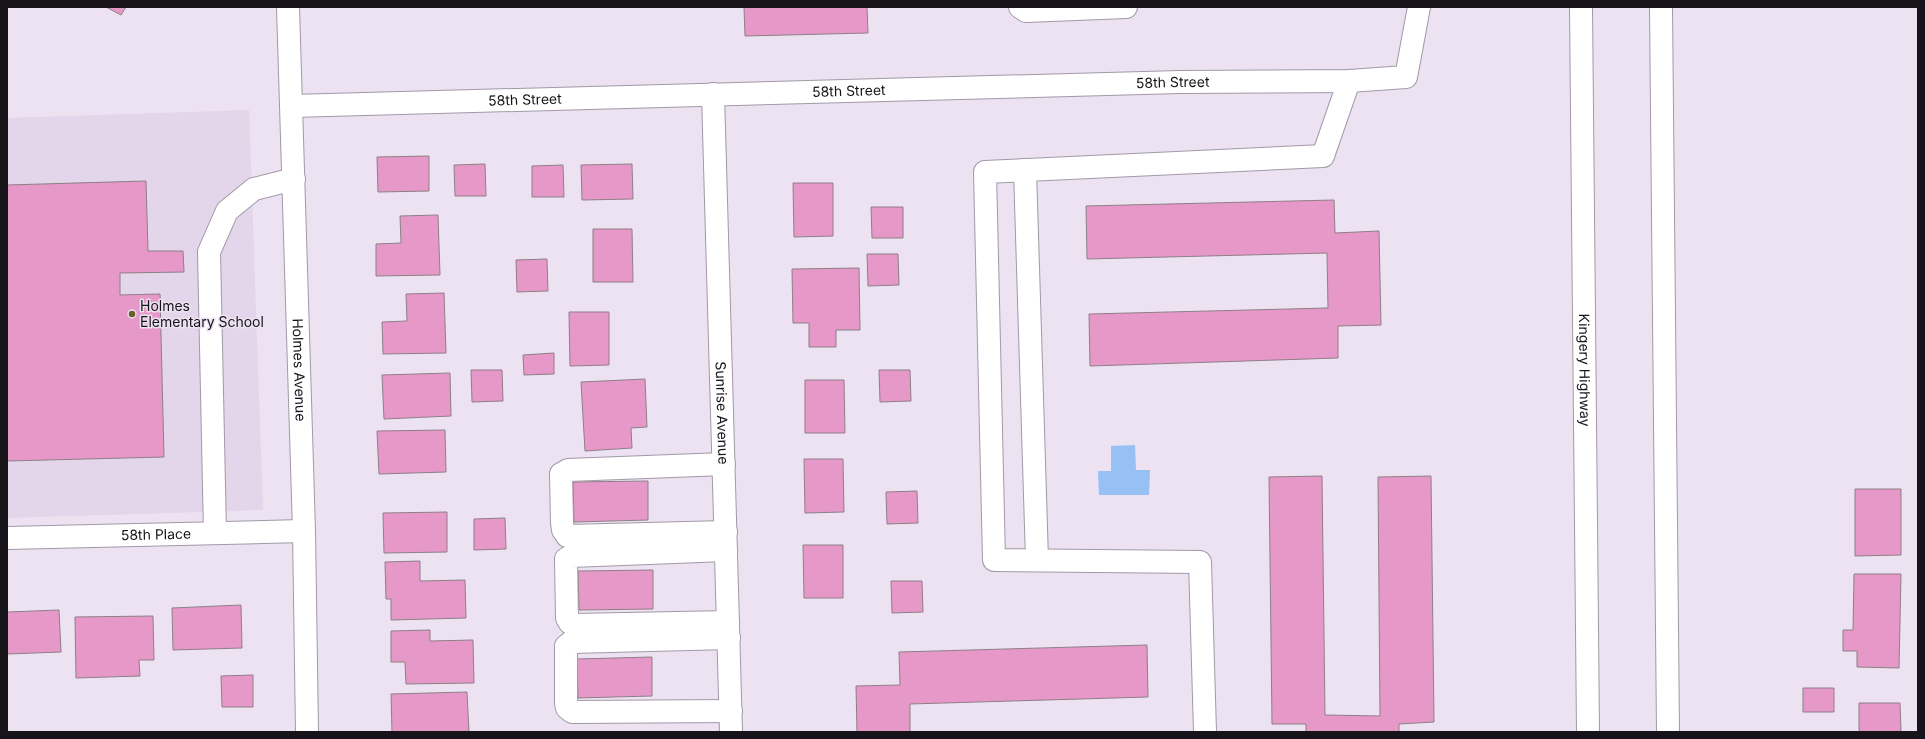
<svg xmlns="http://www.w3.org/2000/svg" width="1925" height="739" font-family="Inter,sans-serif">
<rect width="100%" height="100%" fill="#ece2f1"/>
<path fill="#e3d5ea" d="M249 110 263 510 7 518V118Z"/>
<path fill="#97c0f5" d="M1135 445 1136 470H1150L1149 495H1099L1098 471H1111V446Z"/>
<path fill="#e699c8" stroke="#8e7f87" d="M106 7H126L121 15Z
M744 7H867L868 33 745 36Z
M429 156V191L378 192 377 157Z
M485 164 486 196H455L454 165Z
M632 164 633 199 582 200 581 165Z
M563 165 564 197H532V166Z
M146 181 148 251H183L184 272 120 273V295L160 294 164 457 7 461V185Z
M793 183H833V236L794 237Z
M1334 200 1335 233 1379 231 1381 325 1338 326V358L1090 366 1089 314 1328 308 1327 253 1087 259 1086 206Z
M871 207H903V238H872Z
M438 215 440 275 376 276V244L401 243 400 216Z
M593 229H632L633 282H593Z
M867 254H898L899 285 868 286Z
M547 259 548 291 517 292 516 260Z
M859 268 860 330H836V347H809V323H793L792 269Z
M444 293 446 353 383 354 382 322 407 321 406 294Z
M569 312H609V365L570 366Z
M554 353V374L524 375 523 355Z
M471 370H502L503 401 472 402Z
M879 370H910L911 401 880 402Z
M450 373 451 416 384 419 382 375Z
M645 379 647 427 631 428 632 448 585 451 581 382Z
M805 380H844L845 433H805Z
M445 430 446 472 379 474 377 431Z
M804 459H843L844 512 805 513Z
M1322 476 1325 715 1380 716 1378 477 1431 476 1434 722 1399 724V732H1306V724H1272L1269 477Z
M648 481V520L574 522 573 482Z
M1855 489H1901V555L1855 556Z
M917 491 918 523 887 524 886 492Z
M447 512V552L384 553 383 513Z
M505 518 506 549 474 550V519Z
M803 545H843V598H804Z
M420 561V581L465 580 466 618 391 620V599H386L385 562Z
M653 570V609L579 610 578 571Z
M1854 574H1901L1899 668 1857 667V651H1843V630H1853Z
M891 581H922L923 612 892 613Z
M241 605 242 648 173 650 172 608Z
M59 610 61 652 7 654V612Z
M153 616 154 660H139L140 676 76 678 75 617Z
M430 630V641L473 640 474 683 406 684 405 662H391V631Z
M1147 645 1148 697 910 704V732H857L856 686 900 685 899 652Z
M652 657V696L578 698 577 659Z
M253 675V707H222L221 676Z
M1803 688H1834V712H1803Z
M467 692 469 732H392L391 694Z
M1859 703H1900L1901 732H1858H1859Z"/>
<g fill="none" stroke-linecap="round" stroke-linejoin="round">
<defs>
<g id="minor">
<path id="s1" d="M288 7 304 531 307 732"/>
<path d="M1020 7 1026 11 1126 7"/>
<path id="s2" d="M713 94 731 732"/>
<path id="s3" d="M292 106 1180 82 1349 81 1406 77 1419 7"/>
<path d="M1025 170 1037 560"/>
<path d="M724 464 568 470 561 474 562 523 563 530 567 536 726 532"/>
<path d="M215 533 209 252 227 211 254 189 294 179"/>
<path id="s4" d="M7 538 304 531"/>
<path d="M726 550 571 556 566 559 567 618 570 623 574 625 728 622"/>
<path d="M729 638 571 642 566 646V703L567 708 572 712 731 711"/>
<path d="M1205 732 1200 562 994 560 985 172 1323 156 1349 81"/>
</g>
<g id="highway">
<path id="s5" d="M1581 7 1588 732"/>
<path d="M1661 7 1668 732"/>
</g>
</defs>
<use href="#minor" stroke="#a299a7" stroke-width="24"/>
<use href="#highway" stroke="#a299a7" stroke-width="24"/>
<use href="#minor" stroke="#fff" stroke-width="22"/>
<use href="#highway" stroke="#fff" stroke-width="22"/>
</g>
<circle fill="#695f2c" stroke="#ece2f1" stroke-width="1.5" cx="132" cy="314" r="4"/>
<g text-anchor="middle" stroke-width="3" stroke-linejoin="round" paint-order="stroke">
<g font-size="14" fill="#171419" stroke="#ece2f1">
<text dy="5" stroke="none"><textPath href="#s3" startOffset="881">58th Street</textPath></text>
<text dy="5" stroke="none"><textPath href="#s3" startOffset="557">58th Street</textPath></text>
<text dy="5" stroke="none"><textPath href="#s3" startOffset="233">58th Street</textPath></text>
<text dy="5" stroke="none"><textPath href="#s1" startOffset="363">Holmes Avenue</textPath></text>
<text dy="5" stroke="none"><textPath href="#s5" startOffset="363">Kingery Highway</textPath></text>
<text dy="5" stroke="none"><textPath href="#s2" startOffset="319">Sunrise Avenue</textPath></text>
<text dy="5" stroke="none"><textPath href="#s4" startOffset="149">58th Place</textPath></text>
</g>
<g font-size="14" fill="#171419" stroke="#ece2f1" text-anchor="start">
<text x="140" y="311">Holmes<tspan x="140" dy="16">Elementary School</tspan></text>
</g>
</g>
<rect width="1925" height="739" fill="none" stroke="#171419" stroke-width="16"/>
</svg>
